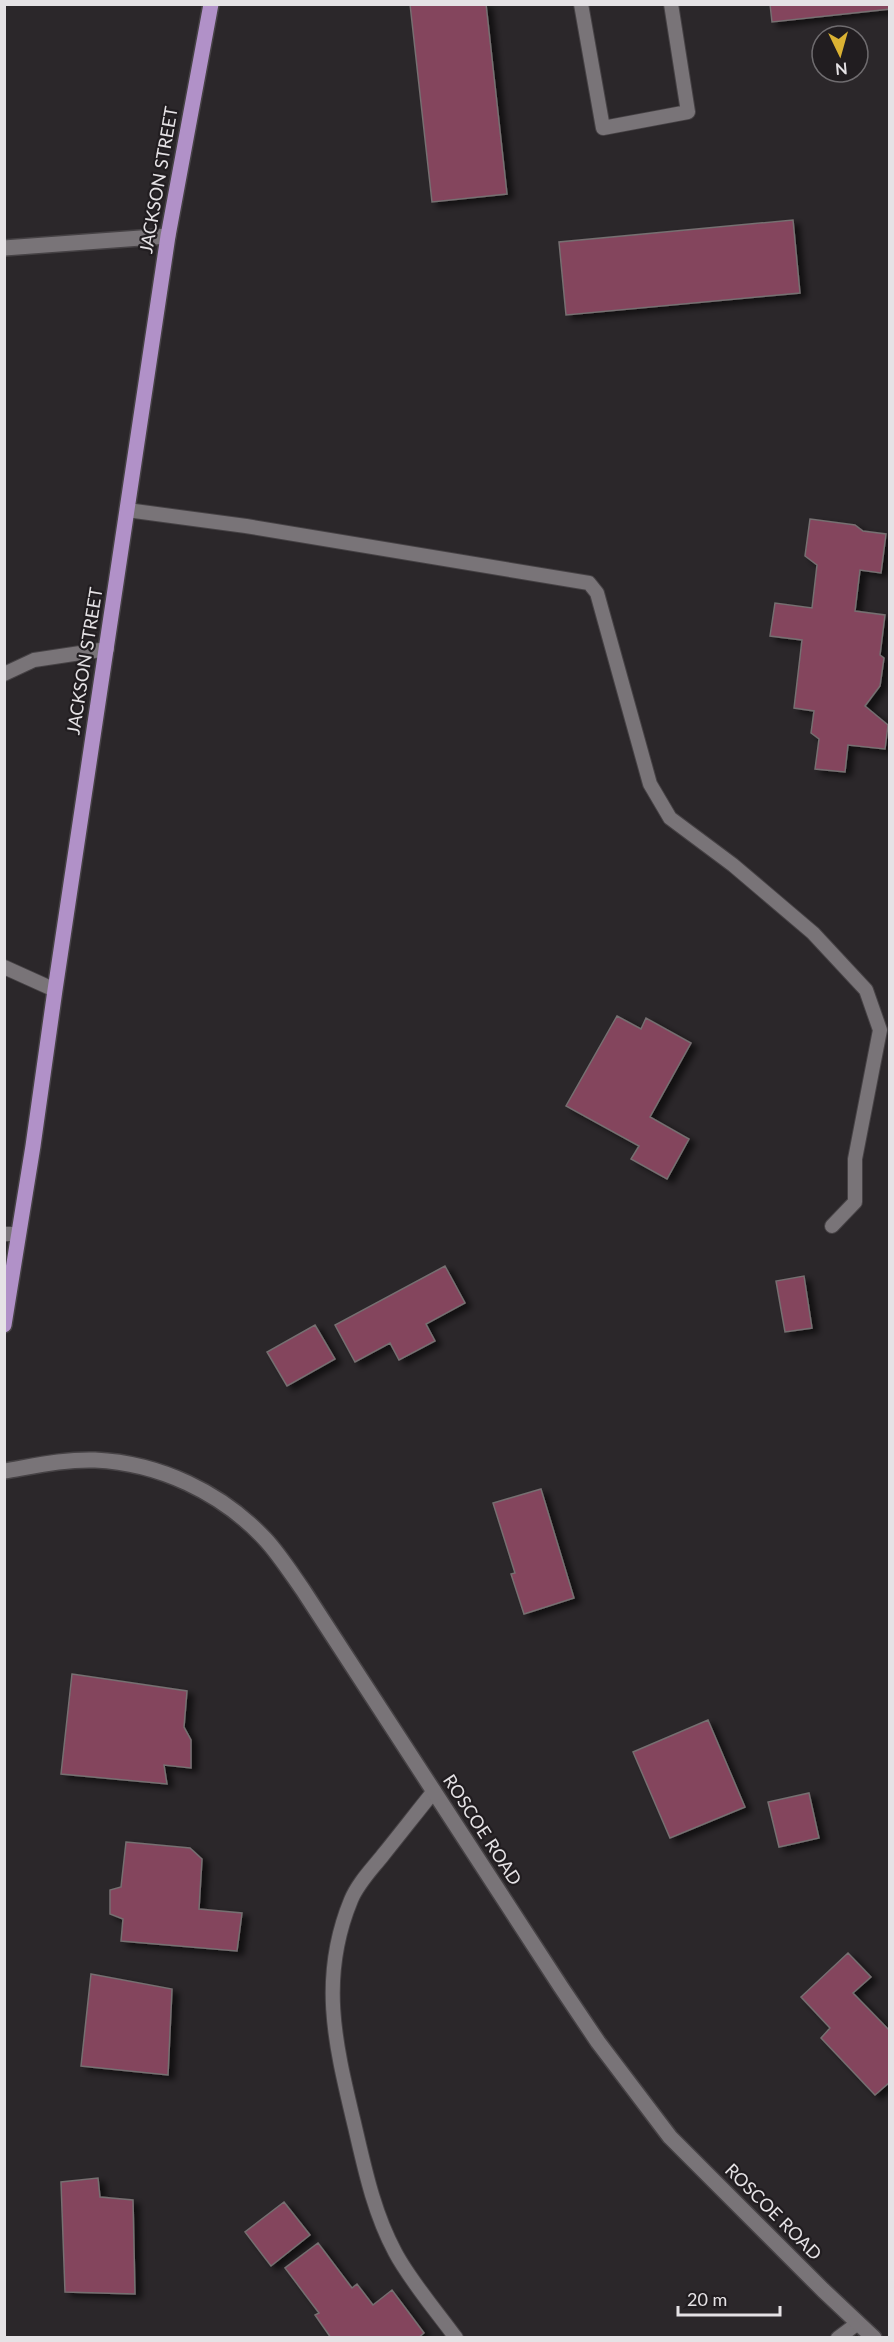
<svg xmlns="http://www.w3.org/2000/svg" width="894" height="2342" font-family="Lato,sans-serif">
<defs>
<filter id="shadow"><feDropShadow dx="6" dy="4" stdDeviation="3" flood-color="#0009"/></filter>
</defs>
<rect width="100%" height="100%" fill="#2b272a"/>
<path fill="#84445d" stroke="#766f71" stroke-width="1.5" filter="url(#shadow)" d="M410 4H486L507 194 432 202Z
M770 4H890V9L772 22Z
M793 220 800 293 566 315 559 242Z
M810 519 855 525 863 531 886 534 881 573 860 570 855 611 885 615 880 655 884 658 880 686 865 706 888 725 885 749 848 745 845 772 815 769 819 739 811 733 814 711 794 708 802 640 770 636 775 603 812 608 817 565 805 556Z
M617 1016 641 1029 646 1018 691 1043 650 1117 689 1139 667 1179 631 1159 639 1146 566 1106Z
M445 1266 465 1303 426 1324 435 1341 399 1360 390 1343 355 1362 335 1325Z
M804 1276 812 1328 785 1332 776 1281Z
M315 1325 335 1359 287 1386 267 1352Z
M541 1489 574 1598 524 1614 511 1574 515 1573 493 1503Z
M72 1674 187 1691 184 1727 191 1740V1768L164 1765 167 1784 61 1774Z
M708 1720 745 1807 670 1838 633 1752Z
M809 1793 819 1838 779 1847 768 1802Z
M126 1842 190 1848 202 1859 199 1909 242 1913 237 1951 121 1941 123 1919 110 1914V1890L121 1887Z
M848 1953 871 1977 853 1993 890 2031V2082L875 2095 821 2038 830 2028 801 1997Z
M91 1974 172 1989 168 2075 81 2066Z
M98 2178 100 2197 133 2200 135 2294 65 2292 61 2182Z
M284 2202 310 2235 271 2266 245 2232Z
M318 2243 352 2288 357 2284 373 2305 392 2290 424 2333 418 2338H331L315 2315 319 2313 285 2268Z"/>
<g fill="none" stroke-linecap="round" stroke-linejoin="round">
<defs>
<path id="service" d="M581 4 603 128 688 112 671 4
M127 510 246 526 589 583 597 593 650 784 670 818 733 865 813 933 866 990 880 1030 855 1159V1202L832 1226
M4 674 34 660 107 649
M4 967 55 990
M4 1234H18
M434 1791C417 1812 400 1834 383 1855 372 1869 358 1883 351 1900 318 1980 336 2047 355 2127 365 2170 374 2213 395 2252 409 2279 437 2312 456 2338
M838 2338 858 2323"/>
<path id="minor" d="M4 248 168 236"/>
<path id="secondary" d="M4 1471C34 1466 65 1459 95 1460 159 1463 221 1492 265 1539 279 1554 291 1573 303 1590L561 1987 598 2042 670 2137 823 2290 874 2338"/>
<path id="primary" d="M4 1325 33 1146 55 990 168 236 211 4"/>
</defs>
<use href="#service" stroke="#464245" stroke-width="16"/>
<use href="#minor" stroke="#464245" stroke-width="18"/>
<use href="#secondary" stroke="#464245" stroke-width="18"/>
<use href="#primary" stroke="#464245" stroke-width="18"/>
<use href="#service" stroke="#797478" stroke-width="14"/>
<use href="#minor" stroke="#797478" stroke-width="15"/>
<use href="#secondary" stroke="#797478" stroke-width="15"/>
<use href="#primary" stroke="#b191c8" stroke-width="15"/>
</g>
<g text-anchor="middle" stroke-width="4.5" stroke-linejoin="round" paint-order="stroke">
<g font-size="18" fill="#e5e2e5" stroke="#211d20">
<text transform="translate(159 180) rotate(-80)" y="6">JACKSON STREET</text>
<text transform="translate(85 661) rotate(-81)" y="6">JACKSON STREET</text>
<text transform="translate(482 1830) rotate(57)" y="6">ROSCOE ROAD</text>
<text transform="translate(773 2212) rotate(45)" y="6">ROSCOE ROAD</text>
</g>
</g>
<rect width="894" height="2342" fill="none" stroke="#e5e2e5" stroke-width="12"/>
<g transform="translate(840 54) rotate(175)"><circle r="28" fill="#211d20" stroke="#6f6c6f" stroke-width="1.5"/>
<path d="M0-4.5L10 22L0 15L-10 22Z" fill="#dbb233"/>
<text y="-9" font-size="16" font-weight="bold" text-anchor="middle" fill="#e5e2e5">N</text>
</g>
<path d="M678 2306v9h102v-9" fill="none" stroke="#e5e2e5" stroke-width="3"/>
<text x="687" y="2306" font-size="18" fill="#e5e2e5" stroke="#211d20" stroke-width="4.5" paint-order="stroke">20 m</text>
</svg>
